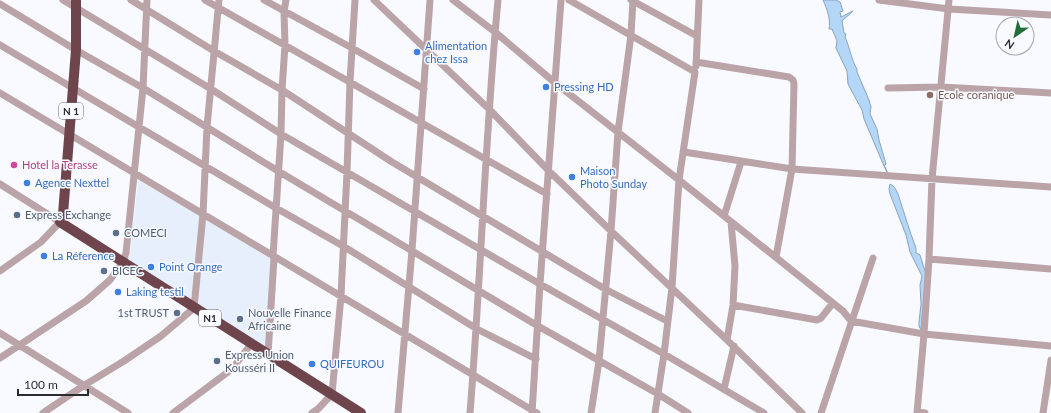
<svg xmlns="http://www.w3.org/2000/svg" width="1051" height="413" font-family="Lato,sans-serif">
<rect width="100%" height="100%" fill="#f8faff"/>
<path fill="#e7eefc" d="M138 180 274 258 268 353 129 263Z"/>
<path fill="#b4d6f7" stroke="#8aa3bb" d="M823 0H836L840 2 843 11 840 12 841 17 853 11 842 21 844 33 846 34 845 37C849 45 852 62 857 69V72L869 100 871 107 870 114 877 129 879 140 886 164 884 166 864 119 862 110 848 84 847 71 836 48 837 41 832 29H829C831 20 827 9 823 0Z
M890 184C894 186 896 189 898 194 904 212 909 230 916 248V253L920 255 926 274 921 330 919 326V322L921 304 920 285 922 276 910 252 906 235 890 194 889 189Z"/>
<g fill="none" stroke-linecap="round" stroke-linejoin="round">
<path stroke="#8aa3bb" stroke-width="1.5" d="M884 165 887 172"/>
<path stroke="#baa4a8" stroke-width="7" d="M63 0 211 89 281 134 540 284 664 354 764 413
M131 0 214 51 282 90 392 162 605 289 667 321
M205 0 547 194
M264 0 352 48 424 89
M374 0 490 110 549 171 611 231 727 340 802 413
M453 0 495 32 554 82 679 180 843 311 851 321 924 334 1051 346
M569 0 695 72 679 180 672 287 664 354 655 413
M631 0 697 36
M879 0 949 9 1051 15
M0 4 76 50 143 88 278 171 538 326 658 394 688 413
M0 45 276 208 343 246 477 329 536 359
M696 62 789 77 793 80 794 84 792 169 776 257
M696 66 699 0
M888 88 942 87 1051 93
M0 93 537 413
M684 152 792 169 1051 187
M0 184 60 222 41 242 0 271
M724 216 741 162
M929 259 1051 269
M733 305 817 320 821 318 833 303
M0 333 128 413
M727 340 733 305 735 266 731 222
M268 355 274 258 273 256 281 134 282 90 285 45 284 12 286 0
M0 358 86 301 110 280 123 262 126 253 143 88 147 0
M724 389 734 346
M917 412 925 413
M43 413 83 386 124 361 161 336 194 308 203 214 207 127 219 0
M173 413 232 369 251 344
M312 413 318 409 332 394 341 296 347 172 350 82 355 0
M398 413 412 250 430 0
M470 413C481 276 485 137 498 0
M532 413 540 284 561 0
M591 413 599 361 611 231 618 132 631 35 633 0
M821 413 873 258
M917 413 924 334 929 259 932 179 949 0
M1043 413 1051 360"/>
<path stroke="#6e454d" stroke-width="10" d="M76 0V50L63 214 60 222 361 413"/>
</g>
<g fill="#3f7fe0" stroke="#f8faff" stroke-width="1.5">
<circle cx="417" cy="52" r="4"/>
<circle cx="546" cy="87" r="4"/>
<circle cx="572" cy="177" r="4"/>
<circle cx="27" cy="183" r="4"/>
<circle cx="44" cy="256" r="4"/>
<circle cx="151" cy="267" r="4"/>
<circle cx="118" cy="292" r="4"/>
<circle cx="312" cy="364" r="4"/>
</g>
<circle fill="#8d6e63" stroke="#f8faff" stroke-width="1.5" cx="930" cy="95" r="4"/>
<circle fill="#d1479c" stroke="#f8faff" stroke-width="1.5" cx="14" cy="165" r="4"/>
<g fill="#5c6f8a" stroke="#f8faff" stroke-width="1.5">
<circle cx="17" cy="215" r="4"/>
<circle cx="116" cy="233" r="4"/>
<circle cx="104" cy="271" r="4"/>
<circle cx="177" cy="313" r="4"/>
<circle cx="240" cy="319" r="4"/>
<circle cx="217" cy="361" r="4"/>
</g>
<g text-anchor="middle" stroke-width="3" stroke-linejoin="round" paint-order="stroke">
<g fill="#f8faff" stroke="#67696d" stroke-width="1">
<rect x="59" y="103" width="24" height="16" rx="3"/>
<rect x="199" y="310" width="22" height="16" rx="3"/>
</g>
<g font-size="10" font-weight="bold" fill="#292b2f">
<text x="71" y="115">N 1</text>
<text x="210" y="322">N1</text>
</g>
<g font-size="11" fill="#366cbe" stroke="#f8faff" text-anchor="start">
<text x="425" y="50">Alimentation<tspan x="425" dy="13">chez Issa</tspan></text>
<text x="554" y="91">Pressing HD</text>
<text x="580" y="175">Maison<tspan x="580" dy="13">Photo Sunday</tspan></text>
<text x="35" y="187">Agence Nexttel</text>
<text x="52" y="260">La Réference</text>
<text x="159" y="271">Point Orange</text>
<text x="126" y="296">Laking testil</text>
<text x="320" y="368">QUIFEUROU</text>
</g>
<g font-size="11" fill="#785e54" stroke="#f8faff" text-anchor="start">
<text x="938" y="99">Ecole coranique</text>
</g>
<g font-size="11" fill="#b23c85" stroke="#f8faff" text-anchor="start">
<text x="22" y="169">Hotel la Terasse</text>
</g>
<g font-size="11" fill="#4e5e75" stroke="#f8faff" text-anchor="start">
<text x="25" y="219">Express Exchange</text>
<text x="124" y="237">COMECI</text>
<text x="112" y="275">BICEC</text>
<text x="169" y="317" text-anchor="end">1st TRUST</text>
<text x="248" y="317">Nouvelle Finance<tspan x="248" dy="13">Africaine</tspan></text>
<text x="225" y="359">Express Union<tspan x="225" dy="13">Kousséri II</tspan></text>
</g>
</g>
<g transform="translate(1015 36) rotate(214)"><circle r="19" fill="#f8faff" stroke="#a5a7ac"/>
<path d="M0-3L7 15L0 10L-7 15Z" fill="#236d3a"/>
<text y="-6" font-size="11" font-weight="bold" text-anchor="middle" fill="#292b2f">N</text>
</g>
<path d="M18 389v6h70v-6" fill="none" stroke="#292b2f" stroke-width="2"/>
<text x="24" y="389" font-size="12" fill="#292b2f" stroke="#f8faff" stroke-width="3" paint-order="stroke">100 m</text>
</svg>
